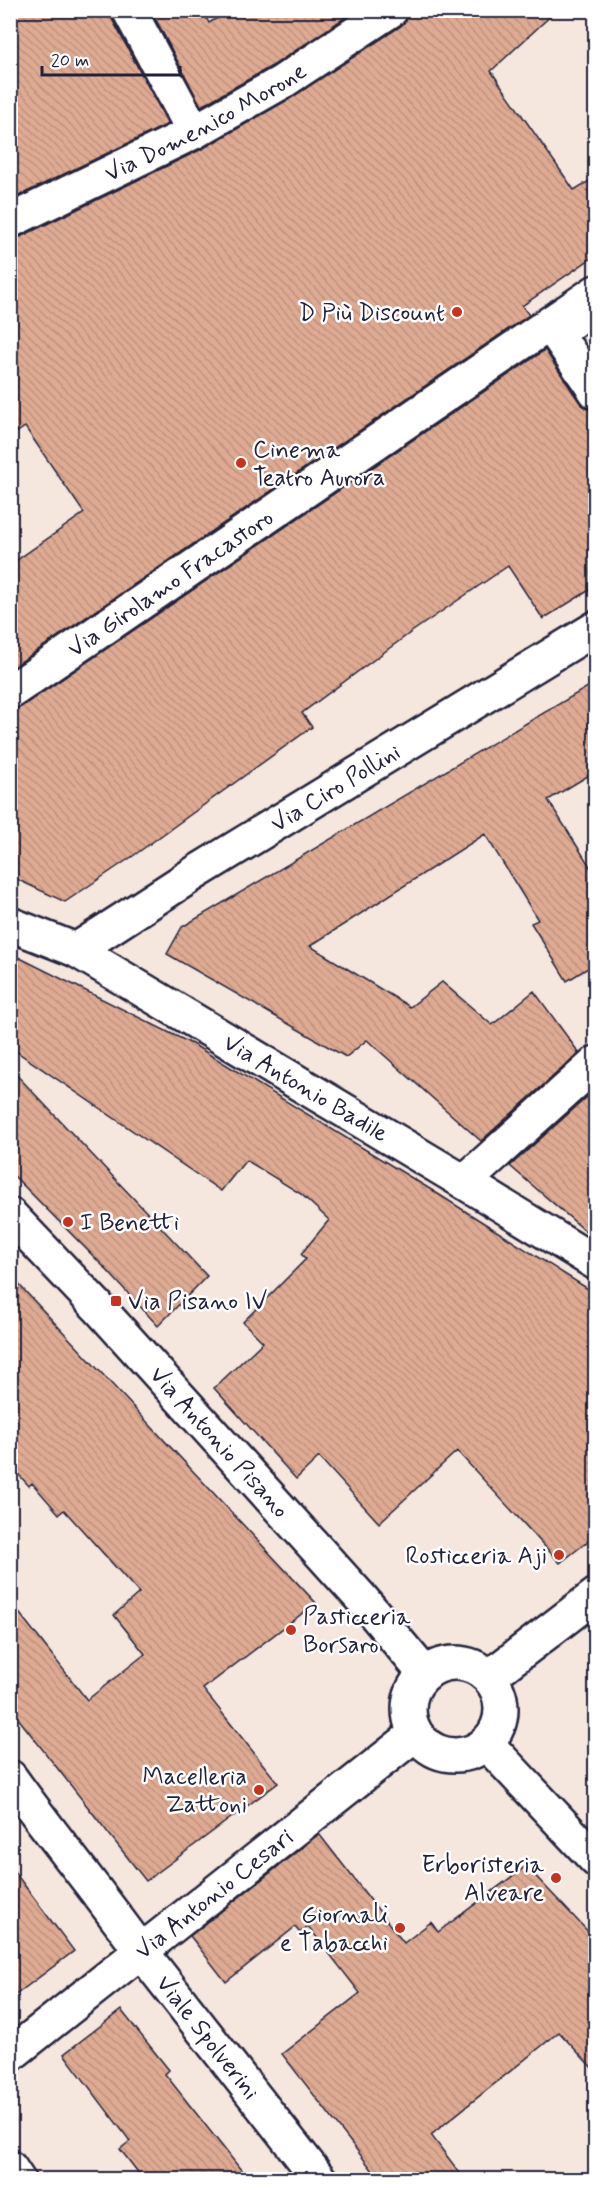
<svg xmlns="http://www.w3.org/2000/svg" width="606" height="2190" font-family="Mynerve,sans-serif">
<defs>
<pattern id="building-back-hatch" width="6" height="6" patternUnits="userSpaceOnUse" patternTransform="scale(1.5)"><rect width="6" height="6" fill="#deaa92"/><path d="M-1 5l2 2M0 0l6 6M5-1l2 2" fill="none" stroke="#be927f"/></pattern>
</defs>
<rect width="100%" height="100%" fill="#f5e6de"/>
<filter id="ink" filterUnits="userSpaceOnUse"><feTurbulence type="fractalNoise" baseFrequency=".0167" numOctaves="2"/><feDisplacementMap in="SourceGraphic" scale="12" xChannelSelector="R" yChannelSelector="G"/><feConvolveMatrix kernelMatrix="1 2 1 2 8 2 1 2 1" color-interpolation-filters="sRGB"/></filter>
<g filter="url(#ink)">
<path fill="url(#building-back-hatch)" stroke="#22223b" stroke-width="1.5" d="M10 10H110L112 19 168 124 10 200Z
M151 10H202L209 23 231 10H356L272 66 201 106Z
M409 10H557L491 71 574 190 596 177V255L522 306 529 315 10 669V565L84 513 25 427 10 437V239L18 238 202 149 291 98 401 26 407 19Z
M545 350 580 403 587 409 596 410V586L543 619 508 566 410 633 302 713 312 727 133 856 65 902 10 876V711L21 707Z
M596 682V771L548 800 596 876V963L567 981 531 923 538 920 485 834 310 946 410 1007 442 982 492 1025 534 991 579 1053 481 1141 367 1040 346 1057 167 954 182 927Z
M10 953 194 1045 438 1194 596 1294V1535L560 1563 457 1451 379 1523 319 1457 296 1479 214 1388 263 1342 243 1322 306 1259 301 1254 329 1220 301 1194 246 1160 221 1191 10 1047Z
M10 1068 207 1276 158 1326 104 1267 10 1172Z
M596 1089V1240L510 1166Z
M10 1275 316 1603 203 1689 278 1783 146 1881 10 1708V1601L87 1700 145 1654 114 1615 139 1593 64 1510 59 1514 32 1483 29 1486 10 1465Z
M319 1834 404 1943 431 1922 438 1932 526 1866 596 1940V2072L559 2032 431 2135 465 2180H380L282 2054 360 1993 308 1926 300 1933 295 1927 226 1982 190 1936Z
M10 1866 74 1951 10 1999Z
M121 2010 169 2070 165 2074 249 2180H144L120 2149 130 2141 64 2054Z"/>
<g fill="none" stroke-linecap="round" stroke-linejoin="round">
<defs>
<g id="minor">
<path d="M129 10 194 132"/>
<path id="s1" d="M10 221 194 132 282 82 391 10"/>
<path d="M582 315 556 333 596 392"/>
<path id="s2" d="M10 692 596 292"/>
<path id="s3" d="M10 924 76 950 464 1182 596 1263"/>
<path id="s4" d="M76 950 195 873 596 628"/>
<path d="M464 1182 596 1063"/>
<path id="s5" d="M10 1215 98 1307 362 1599 425 1674"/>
<circle cx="455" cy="1709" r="46"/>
<path d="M489 1677 596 1595"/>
<path d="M487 1744 596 1860"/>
<path id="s6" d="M10 1777C52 1836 98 1891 140 1950L320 2180"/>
<path id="s7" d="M10 2055 409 1739 414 1731"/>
<path d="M10 2168 18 2180"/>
</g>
</defs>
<use href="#minor" stroke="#22223b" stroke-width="38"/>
<use href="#minor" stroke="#fff" stroke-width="33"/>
</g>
</g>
<g fill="#c8321e" stroke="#fff" stroke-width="2">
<circle cx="457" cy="312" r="6"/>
<circle cx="241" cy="463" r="6"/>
<circle cx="68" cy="1222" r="6"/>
<rect x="110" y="1295" width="12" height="12" rx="3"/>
<circle cx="559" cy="1555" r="6"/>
<circle cx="291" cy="1630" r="6"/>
<circle cx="259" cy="1790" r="6"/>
<circle cx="556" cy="1878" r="6"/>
<circle cx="400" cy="1928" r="6"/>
</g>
<g text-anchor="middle" stroke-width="5" stroke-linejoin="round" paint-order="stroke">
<g font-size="24" fill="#22223b" stroke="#fff">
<text dy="8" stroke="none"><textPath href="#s1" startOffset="219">Via Domenico Morone</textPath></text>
<text dy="8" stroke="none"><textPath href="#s2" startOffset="194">Via Girolamo Fracastoro</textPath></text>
<text dy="8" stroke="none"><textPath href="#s4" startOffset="306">Via Ciro Pollini</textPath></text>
<text dy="8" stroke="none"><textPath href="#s3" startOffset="339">Via Antonio Badile</textPath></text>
<text dy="8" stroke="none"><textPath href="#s5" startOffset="309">Via Antonio Pisano</textPath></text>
<text dy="8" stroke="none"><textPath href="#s7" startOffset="260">Via Antonio Cesari</textPath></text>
<text dy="8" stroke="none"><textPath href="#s6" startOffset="327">Viale Spolverini</textPath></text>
</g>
<g font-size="24" fill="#22223b" stroke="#fff" text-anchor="end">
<text x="445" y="320">D Più Discount</text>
<text x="253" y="457" text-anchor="start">Cinema<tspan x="253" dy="28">Teatro Aurora</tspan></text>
<text x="80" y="1230" text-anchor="start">I Benetti</text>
<text x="128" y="1309" text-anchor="start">Via Pisano IV</text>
<text x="547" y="1563">Rosticceria Aji</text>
<text x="303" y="1624" text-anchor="start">Pasticceria<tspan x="303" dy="28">Borsaro</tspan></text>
<text x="247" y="1784">Macelleria<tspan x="247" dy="28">Zattoni</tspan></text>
<text x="544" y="1872">Erboristeria<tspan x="544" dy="28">Alveare</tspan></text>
<text x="388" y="1922">Giornali<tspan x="388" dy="28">e Tabacchi</tspan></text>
</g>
</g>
<rect width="606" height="2190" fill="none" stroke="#fff" stroke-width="36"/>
<rect x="18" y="18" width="570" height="2154" fill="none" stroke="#22223b" stroke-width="2" filter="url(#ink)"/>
<path d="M42 66v9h138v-9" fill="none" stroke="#22223b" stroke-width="3"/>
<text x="51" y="66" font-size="18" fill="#22223b" stroke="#ffffff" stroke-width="4.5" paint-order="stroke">20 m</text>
</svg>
